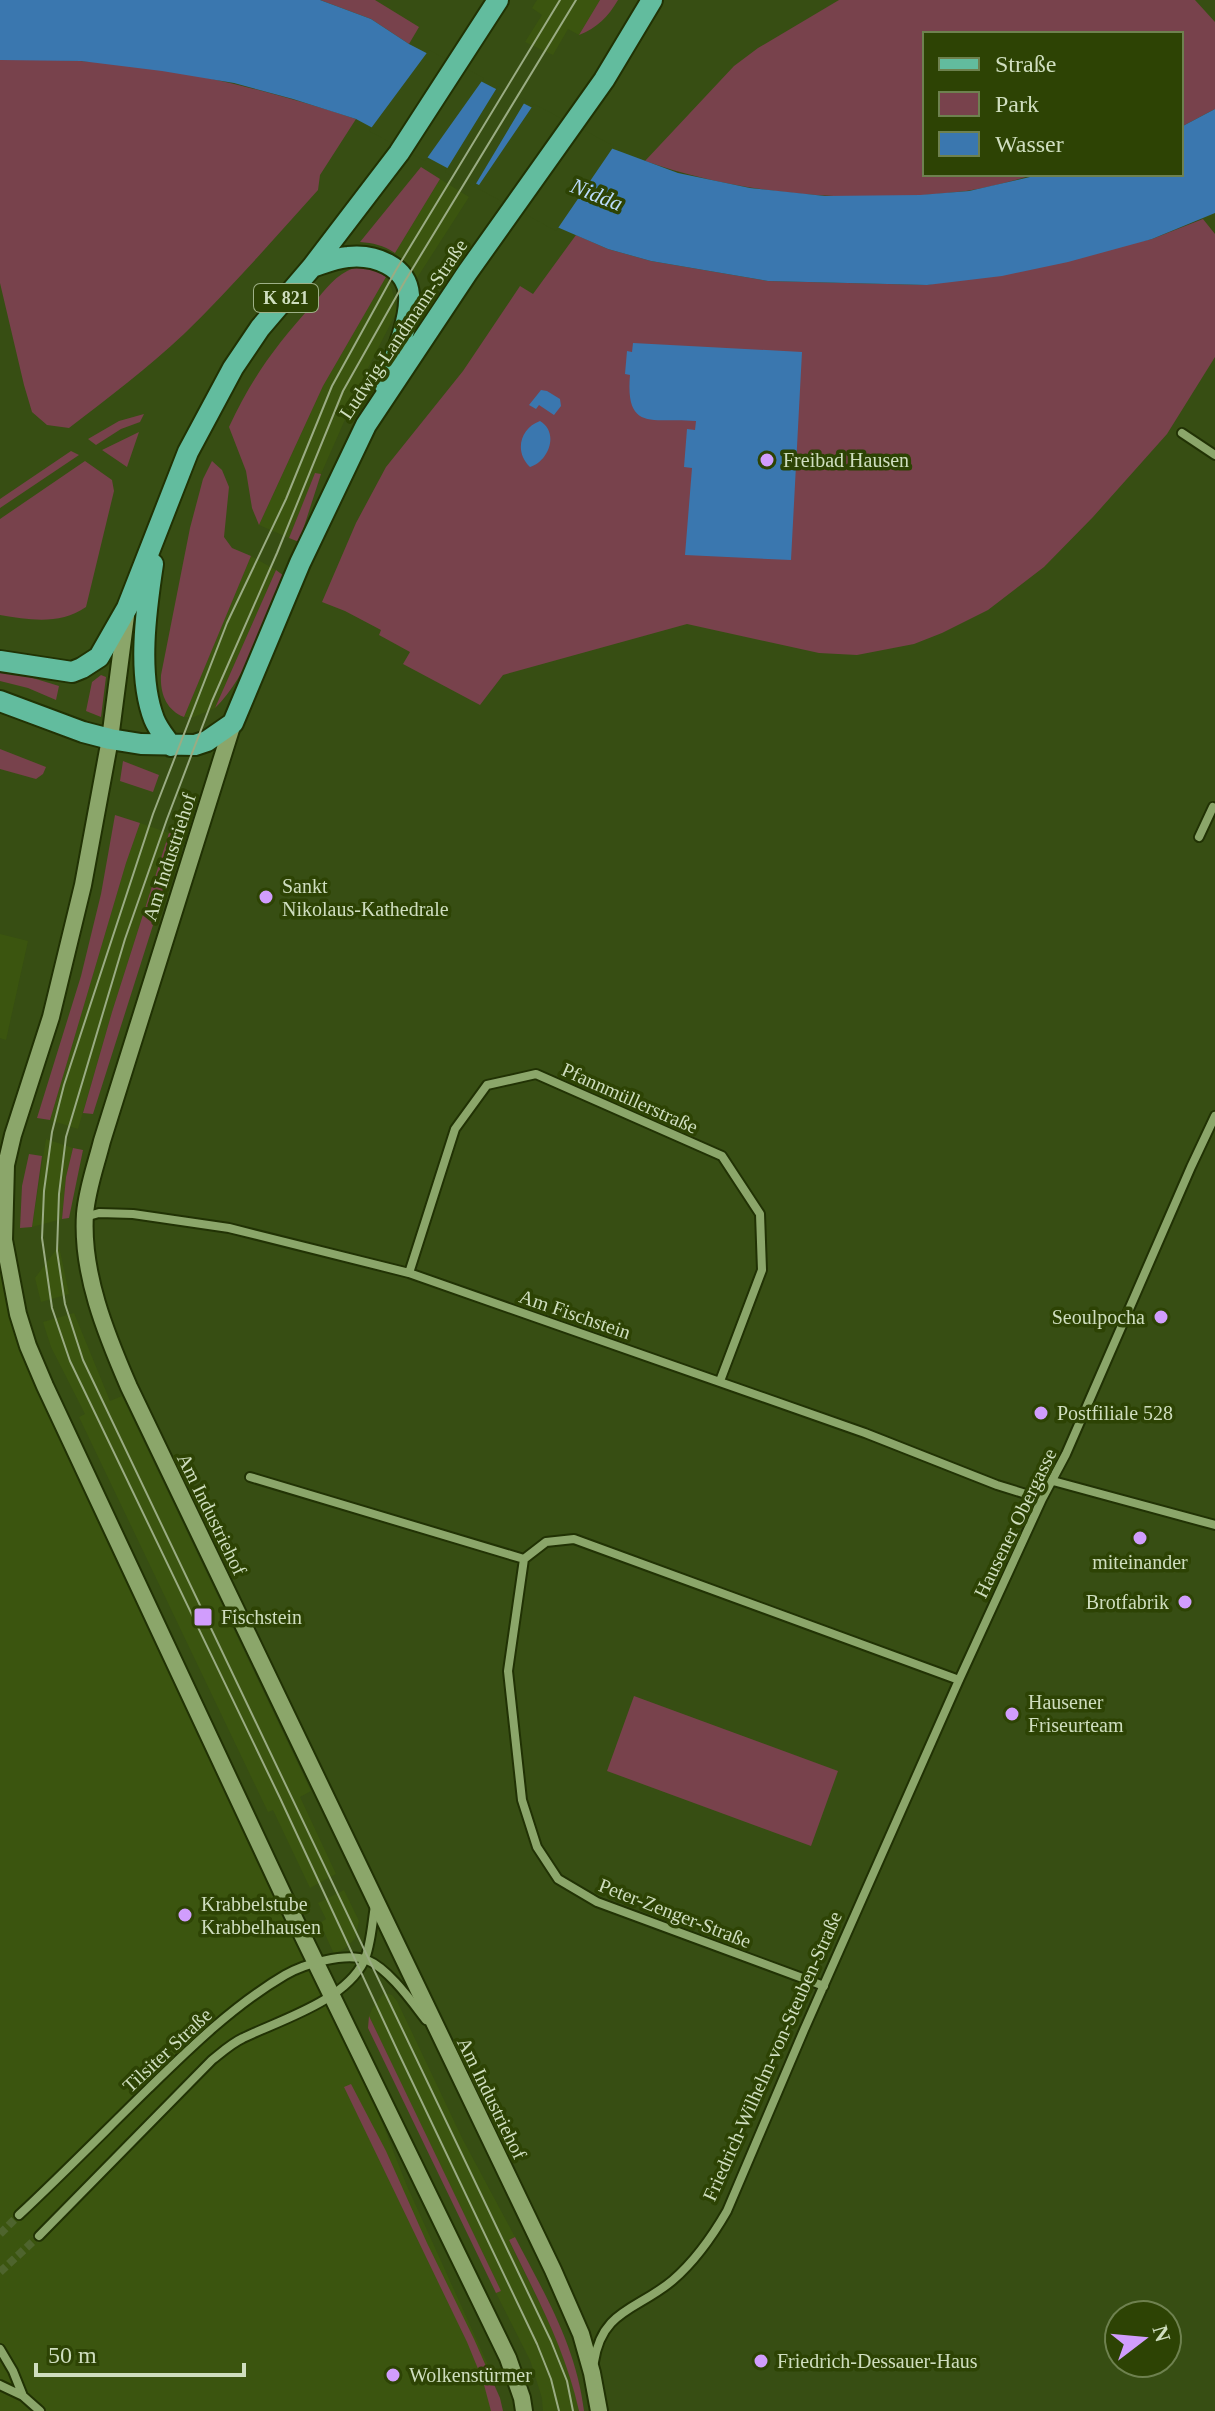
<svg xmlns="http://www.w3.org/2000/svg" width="1215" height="2411" font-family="Georgia,serif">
<rect width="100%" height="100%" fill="#374e13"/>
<path fill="#3b550f" d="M537 0H600L579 35 568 29 553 55 525 42 542 15 532 8Z
M440 179 469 197 415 281 407 265 395 253Z
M386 277 392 290 397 311 366 372 321 474H315L289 538 259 525 323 386Z
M251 556 276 570 215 708 194 717H184Z
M140 823 169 833 112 1012 78 1129 50 1120 126 863Z
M0 934 28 941 6 1040 0 1038Z
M46 1139 73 1148 66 1177 62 1219 32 1227Z
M59 1246 69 1294 41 1302 35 1278Z
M0 1259 28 1346 335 2002 407 2186 488 2365 501 2411H0Z
M74 1313 110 1401 122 1396 311 1791 300 1797 336 1874 310 1888 273 1810 268 1812 79 1417 85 1414 51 1347 43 1322Z
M344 1890 359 1921 355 1939 344 1949 334 1954 320 1923 326 1919 318 1903Z
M384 1993 392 1995 397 2001 463 2140 515 2237 509 2241 554 2332 571 2375 579 2411H543L542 2398 530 2360 496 2293 500 2291 369 2016 372 2009Z"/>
<path fill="#78424c" d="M320 0H375L419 27 409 44 371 19Z
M600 0H618C608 17 597 28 579 35Z
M839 0H1195L1215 22V109L1181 127V34H925V174H1038C1014 180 990 188 966 191 861 204 744 196 645 161L734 66 758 48Z
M0 60C27 60 53 59 80 61 174 65 267 90 356 119L320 175 318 190C274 239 231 288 184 334 148 368 108 398 69 428L47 425 32 412 24 385 0 283Z
M421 167 440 179 395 253C383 245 373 243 360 242Z
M1203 219 1215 234V357L1167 434 1093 517 1044 567 988 610 942 633 914 644 857 655 819 653 687 624 503 675 480 705 403 664 410 652 379 635 381 630 345 611 322 602 356 523 386 467 463 371 520 286 533 294 576 235 608 249 651 261 768 281 927 285 1152 239Z
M354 268C367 267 375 269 386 277L323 386 259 525 252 508 246 471 229 427C252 377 277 344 313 304 325 290 336 274 354 268Z
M144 414 140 422 121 429 96 445 88 439 119 421Z
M139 432 127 467 102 450Z
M71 451 79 455 0 508V499Z
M85 461 112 480 114 491 86 607C60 625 30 620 0 615V519Z
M212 461 222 470 229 487 224 537 232 548 251 556 184 717C166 710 160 693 161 675L190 528 203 479Z
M315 473 321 474 299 542 289 538Z
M276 570 284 576C266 617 247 678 215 708Z
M0 668 59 686 56 700 28 688 0 681Z
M101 675 106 677 101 717 86 711 92 682Z
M0 749 46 767 43 774 36 779 0 769Z
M123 761 159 775 153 792 120 781Z
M115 815 140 823 126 863 50 1120 37 1118 81 976 101 894Z
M169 833 181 837 93 1114 83 1113 112 1012Z
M73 1148 83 1150 69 1218 62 1219 66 1177Z
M29 1154 42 1156 32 1227 20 1228 22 1186Z
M634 1696 838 1771 811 1846 607 1771Z
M369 2016 501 2291 496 2293 368 2028Z
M351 2084 386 2151 427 2243 474 2339 500 2398 503 2411H491L483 2381 467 2342 344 2087Z
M515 2237C545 2295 576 2345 584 2411H579C565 2348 537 2298 509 2240Z"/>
<path fill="#3a77af" d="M0 0H320L371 19 409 44 608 147 678 173 750 188 825 196 920 195 969 191 1043 174H1181V127L1215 109V213L1152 239 1068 262 1002 276 927 285 768 281 651 261 608 249 557 227 356 119 293 99 234 83 162 71 81 61 0 60Z
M633 343 802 352 791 560 685 555 692 468 684 467 687 429 695 430 696 421C654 417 625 433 630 375L625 374 627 351 632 352Z
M541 390 547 391 560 399 561 406 554 415 539 405 536 409 529 405Z
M540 421C560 433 548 462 530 467 514 452 520 428 540 421Z"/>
<path fill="#374e13" d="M429 50 484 78 425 161 369 131Z
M498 86 526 100 474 187 445 172Z
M534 104 614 146 556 231 477 188Z"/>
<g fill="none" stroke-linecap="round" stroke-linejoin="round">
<path stroke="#4e642d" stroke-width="8" stroke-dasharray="8 4" stroke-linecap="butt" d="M0 2234 19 2215
M0 2272 39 2236"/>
<defs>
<path id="street" d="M1182 433 1215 455
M1199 837 1213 807
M85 1217 99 1213 133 1214 229 1228 409 1273 865 1433 997 1485 1042 1499
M409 1273 455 1129 487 1085 536 1074 722 1156 760 1214 762 1270 720 1381
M250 1477 524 1559 546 1542 574 1539 959 1680
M1053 1481 1215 1525
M524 1559 508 1671 522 1800 537 1847 558 1879 597 1902 824 1986
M19 2215C63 2174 106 2130 149 2088 191 2047 234 2005 285 1975 304 1964 345 1952 367 1960 389 1969 412 2002 426 2020
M39 2236 212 2060C222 2052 232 2043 243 2038 280 2020 345 2001 364 1961 371 1946 372 1923 375 1906
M0 2349 13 2371 23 2396 0 2385
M594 2362C602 2309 638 2310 673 2280 695 2261 712 2237 727 2211L804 2030 959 1680 1042 1499 1066 1454 1191 1167 1215 1116
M23 2396 40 2411"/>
<path id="secondary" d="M126 616 110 739 83 885 51 1017 13 1135 6 1165 4 1240 18 1314 28 1346 45 1386 295 1920 508 2358 522 2398 524 2411
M233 723 102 1141C96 1165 87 1189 85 1214 81 1273 106 1334 129 1387L553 2270 581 2334 592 2373 599 2411"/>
<path id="primary" d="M312 267C324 263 336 258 348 257 374 254 407 266 409 295 411 321 394 361 384 384
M153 564C146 610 137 675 154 719 158 729 165 737 171 746
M0 661 72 672 82 668 99 657 127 608 188 452 233 368 260 328 312 267 399 153 498 0
M0 701 83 732 110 739 141 744 195 745 207 741 233 723 300 563 366 425 467 273 604 80 652 0"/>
</defs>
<use href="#street" stroke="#213204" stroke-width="12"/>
<use href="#secondary" stroke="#213204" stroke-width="20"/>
<use href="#primary" stroke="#213204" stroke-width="24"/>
<use href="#street" stroke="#8ba66a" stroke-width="8"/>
<use href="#secondary" stroke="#8ba66a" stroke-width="16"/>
<use href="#primary" stroke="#62bc9e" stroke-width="20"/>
<path stroke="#9aac83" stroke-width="2" d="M559 2411 551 2379 537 2344 399 2054 280 1798 70 1361 52 1308 42 1238 44 1191 52 1132 64 1085 153 814 227 623 286 499 332 386 396 270 560 0
M573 2411 567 2381 551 2341 83 1360 65 1304 57 1251 59 1194 66 1137 125 939 167 819 212 701 277 553 343 391 405 281 576 0"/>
</g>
<g fill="#d19dfd" stroke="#2d4304" stroke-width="3">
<circle cx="767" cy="460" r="8"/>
<circle cx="266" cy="897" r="8"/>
<circle cx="1161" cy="1317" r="8"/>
<circle cx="1041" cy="1413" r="8"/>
<circle cx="1140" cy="1538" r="8"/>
<circle cx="1185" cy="1602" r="8"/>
<rect x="193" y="1607" width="20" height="20" rx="4"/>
<circle cx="1012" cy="1714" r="8"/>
<circle cx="185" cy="1915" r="8"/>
<circle cx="761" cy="2361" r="8"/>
<circle cx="393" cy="2375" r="8"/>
</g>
<g text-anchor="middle" stroke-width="7" stroke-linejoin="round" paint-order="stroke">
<rect fill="#2d4304" stroke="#9eb087" stroke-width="2" x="254" y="284" width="64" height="28" rx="6"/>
<g font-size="18" font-weight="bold" fill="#cfdebf">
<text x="286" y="304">K 821</text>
</g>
<g font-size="20" fill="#cfdebf" stroke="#2d4304">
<text transform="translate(403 329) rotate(-56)" y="7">Ludwig-Landmann-Straße</text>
<text transform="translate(169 857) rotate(-72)" y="7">Am Industriehof</text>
<text transform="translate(630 1098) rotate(24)" y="7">Pfannmüllerstraße</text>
<text transform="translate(575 1314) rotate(19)" y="7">Am Fischstein</text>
<text transform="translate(212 1514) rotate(64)" y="7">Am Industriehof</text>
<text transform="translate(1015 1523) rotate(-64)" y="7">Hausener Obergasse</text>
<text transform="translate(675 1913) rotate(21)" y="7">Peter-Zenger-Straße</text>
<text transform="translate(167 2050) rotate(-43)" y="7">Tilsiter Straße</text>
<text transform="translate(772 2056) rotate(-66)" y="7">Friedrich-Wilhelm-von-Steuben-Straße</text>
<text transform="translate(492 2098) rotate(64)" y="7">Am Industriehof</text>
</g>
<g font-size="20" fill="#cfdebf" stroke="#2d4304" text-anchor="start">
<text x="783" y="467">Freibad Hausen</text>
<text x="282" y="893">Sankt<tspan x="282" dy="23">Nikolaus-Kathedrale</tspan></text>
<text x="1145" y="1324" text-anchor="end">Seoulpocha</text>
<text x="1057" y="1420">Postfiliale 528</text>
<text x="1140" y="1569" text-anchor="middle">miteinander</text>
<text x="1169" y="1609" text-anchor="end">Brotfabrik</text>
<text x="221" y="1624">Fischstein</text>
<text x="1028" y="1709">Hausener<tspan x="1028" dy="23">Friseurteam</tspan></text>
<text x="201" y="1911">Krabbelstube<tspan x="201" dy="23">Krabbelhausen</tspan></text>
<text x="777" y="2368">Friedrich-Dessauer-Haus</text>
<text x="409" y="2382">Wolkenstürmer</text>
</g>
<g font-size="22" font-style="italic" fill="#bcdcfb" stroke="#2d4304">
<text transform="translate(597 194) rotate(22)" y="8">Nidda</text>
</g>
</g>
<rect x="923" y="32" width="260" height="144" fill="#2d4304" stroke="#6e814f" stroke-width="2"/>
<rect x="939" y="58" width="40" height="12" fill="#62bc9e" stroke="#6e814f" stroke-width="2"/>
<text x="995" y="72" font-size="24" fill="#cfdebf">Straße</text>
<rect x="939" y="92" width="40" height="24" fill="#78424c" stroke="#6e814f" stroke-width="2"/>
<text x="995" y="112" font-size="24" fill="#cfdebf">Park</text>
<rect x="939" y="132" width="40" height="24" fill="#3a77af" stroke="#6e814f" stroke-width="2"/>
<text x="995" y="152" font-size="24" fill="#cfdebf">Wasser</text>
<g transform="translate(1143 2339) rotate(74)"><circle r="38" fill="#2d4304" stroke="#6e814f" stroke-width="2"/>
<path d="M0-6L14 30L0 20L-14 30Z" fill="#d19dfd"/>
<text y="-12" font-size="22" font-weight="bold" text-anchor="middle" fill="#cfdebf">N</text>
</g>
<path d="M36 2363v12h208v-12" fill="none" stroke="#cfdebf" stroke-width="4"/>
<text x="48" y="2363" font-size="24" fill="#cfdebf" stroke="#2d4304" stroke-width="6" paint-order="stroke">50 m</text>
</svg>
